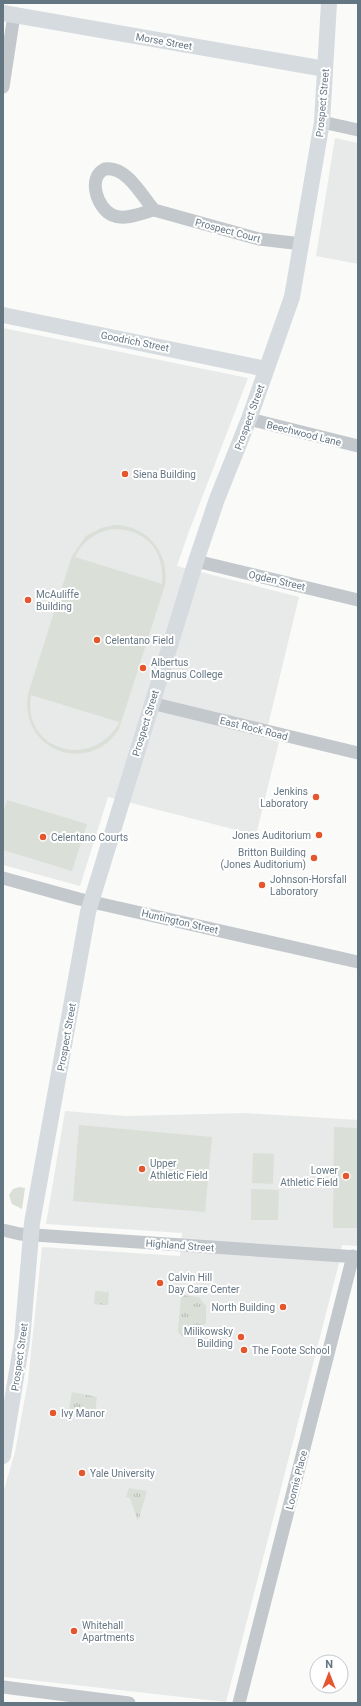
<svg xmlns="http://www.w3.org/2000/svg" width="361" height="1706" font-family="Roboto,sans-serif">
<defs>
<pattern id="park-tufts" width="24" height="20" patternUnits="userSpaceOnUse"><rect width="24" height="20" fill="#dadfd7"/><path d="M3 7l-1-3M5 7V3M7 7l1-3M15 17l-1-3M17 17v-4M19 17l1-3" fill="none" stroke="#b4b9b4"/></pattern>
</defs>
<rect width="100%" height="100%" fill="#fafaf8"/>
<path fill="#e8e9e9" d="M335 138 358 143V264L316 256Z
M3 328 248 378 188 534 177 566 299 597 265 738 279 742 256 835 108 797 80 886 3 865Z
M65 1111 126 1116 245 1113 358 1120V1246L342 1245 339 1263 226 1702 3 1677V1493L15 1452 28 1381 42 1247 180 1256 182 1233 46 1224Z"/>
<path fill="#dadfd7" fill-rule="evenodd" d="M114 525C147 525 170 553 165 585L119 729C88 777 19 750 28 694L72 556 86 536 101 528ZM113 529C147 529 165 551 162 584L75 557C83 541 95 532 113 529ZM31 695 119 722V723C91 772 21 749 31 695Z
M7 800 87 824 72 871 3 850V813Z
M79 1125 212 1137 205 1212 73 1201Z
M334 1127 358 1128V1228H333Z
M253 1153 274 1154 273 1184 252 1183Z
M19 1187 25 1188 22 1209 12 1204 9 1195 13 1189Z
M251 1189 279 1190 278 1220H251Z"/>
<path fill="url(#park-tufts)" d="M95 1291 109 1292 108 1305 94 1304Z
M183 1295 199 1297 206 1306V1323L188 1336 183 1337 178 1332 181 1297Z
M72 1392 97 1397 95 1412 69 1409Z
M129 1488 147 1491 138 1521 130 1498 126 1497Z"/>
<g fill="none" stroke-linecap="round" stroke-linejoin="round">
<path stroke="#c3c8cc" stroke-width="13" d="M3 87 14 15
M322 122 358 130
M105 169C126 165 142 196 154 210 141 213 125 221 112 215 97 208 87 177 105 169Z
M154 210 259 239 302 244
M249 419 358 446
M196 561 358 600
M151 703 358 753
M3 878 79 899 358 962
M3 1230 20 1234 358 1257
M3 1687 129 1703
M239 1703 353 1256"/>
<path stroke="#d6dbdf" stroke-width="16" d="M3 13 325 69
M3 315 266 369
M3 1456 22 1341 32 1223 88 912 196 561 217 499 249 419 292 297 322 122 329 3"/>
</g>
<g fill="#e4572e" stroke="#fff" stroke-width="1.5">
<circle cx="125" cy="474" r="4"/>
<circle cx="28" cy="600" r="4"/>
<circle cx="97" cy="640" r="4"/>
<circle cx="143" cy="668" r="4"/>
<circle cx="316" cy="797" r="4"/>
<circle cx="319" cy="835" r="4"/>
<circle cx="43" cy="837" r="4"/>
<circle cx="314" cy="858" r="4"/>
<circle cx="262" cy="885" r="4"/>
<circle cx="142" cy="1169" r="4"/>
<circle cx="346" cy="1176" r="4"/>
<circle cx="160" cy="1283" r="4"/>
<circle cx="283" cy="1307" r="4"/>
<circle cx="241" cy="1337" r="4"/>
<circle cx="244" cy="1350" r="4"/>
<circle cx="53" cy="1413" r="4"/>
<circle cx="82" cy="1473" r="4"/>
<circle cx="74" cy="1631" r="4"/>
</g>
<g text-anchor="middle" stroke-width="4" stroke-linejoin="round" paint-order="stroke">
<g font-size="10" fill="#657683" stroke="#fff">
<text transform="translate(164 41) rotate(10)" y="4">Morse Street</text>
<text transform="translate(322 103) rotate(-85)" y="4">Prospect Street</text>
<text transform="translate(228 230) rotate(15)" y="4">Prospect Court</text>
<text transform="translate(135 341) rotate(11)" y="4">Goodrich Street</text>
<text transform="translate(249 417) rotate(-70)" y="4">Prospect Street</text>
<text transform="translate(304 433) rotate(14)" y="4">Beechwood Lane</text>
<text transform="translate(277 580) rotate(13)" y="4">Ogden Street</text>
<text transform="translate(145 723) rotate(-73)" y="4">Prospect Street</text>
<text transform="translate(254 728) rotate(14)" y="4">East Rock Road</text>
<text transform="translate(180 921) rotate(13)" y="4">Huntington Street</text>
<text transform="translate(66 1037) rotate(-80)" y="4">Prospect Street</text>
<text transform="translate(180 1245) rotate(4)" y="4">Highland Street</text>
<text transform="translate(19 1357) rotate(-82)" y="4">Prospect Street</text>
<text transform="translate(296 1480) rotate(-76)" y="4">Loomis Place</text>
</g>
<g font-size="10" fill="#657683" stroke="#fff" text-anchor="start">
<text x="133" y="478">Siena Building</text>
<text x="36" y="598">McAuliffe<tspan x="36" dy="12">Building</tspan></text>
<text x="105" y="644">Celentano Field</text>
<text x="151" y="666">Albertus<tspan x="151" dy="12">Magnus College</tspan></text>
<text x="308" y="795" text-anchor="end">Jenkins<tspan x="308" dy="12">Laboratory</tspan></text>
<text x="311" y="839" text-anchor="end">Jones Auditorium</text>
<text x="51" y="841">Celentano Courts</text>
<text x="306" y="856" text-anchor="end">Britton Building<tspan x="306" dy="12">(Jones Auditorium)</tspan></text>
<text x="270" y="883">Johnson-Horsfall<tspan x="270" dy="12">Laboratory</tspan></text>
<text x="150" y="1167">Upper<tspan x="150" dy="12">Athletic Field</tspan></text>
<text x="338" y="1174" text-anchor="end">Lower<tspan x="338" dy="12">Athletic Field</tspan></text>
<text x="168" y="1281">Calvin Hill<tspan x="168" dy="12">Day Care Center</tspan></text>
<text x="275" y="1311" text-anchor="end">North Building</text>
<text x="233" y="1335" text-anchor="end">Milikowsky<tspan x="233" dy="12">Building</tspan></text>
<text x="252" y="1354">The Foote School</text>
<text x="61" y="1417">Ivy Manor</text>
<text x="90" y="1477">Yale University</text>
<text x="82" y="1629">Whitehall<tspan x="82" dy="12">Apartments</tspan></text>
</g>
</g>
<rect width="361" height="1706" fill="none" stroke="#657683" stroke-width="8"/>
<g transform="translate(329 1674)"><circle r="19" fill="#ffffff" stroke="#c1c8cd"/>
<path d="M0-3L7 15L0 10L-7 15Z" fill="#e4572e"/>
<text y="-6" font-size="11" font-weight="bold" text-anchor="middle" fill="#657683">N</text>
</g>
</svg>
